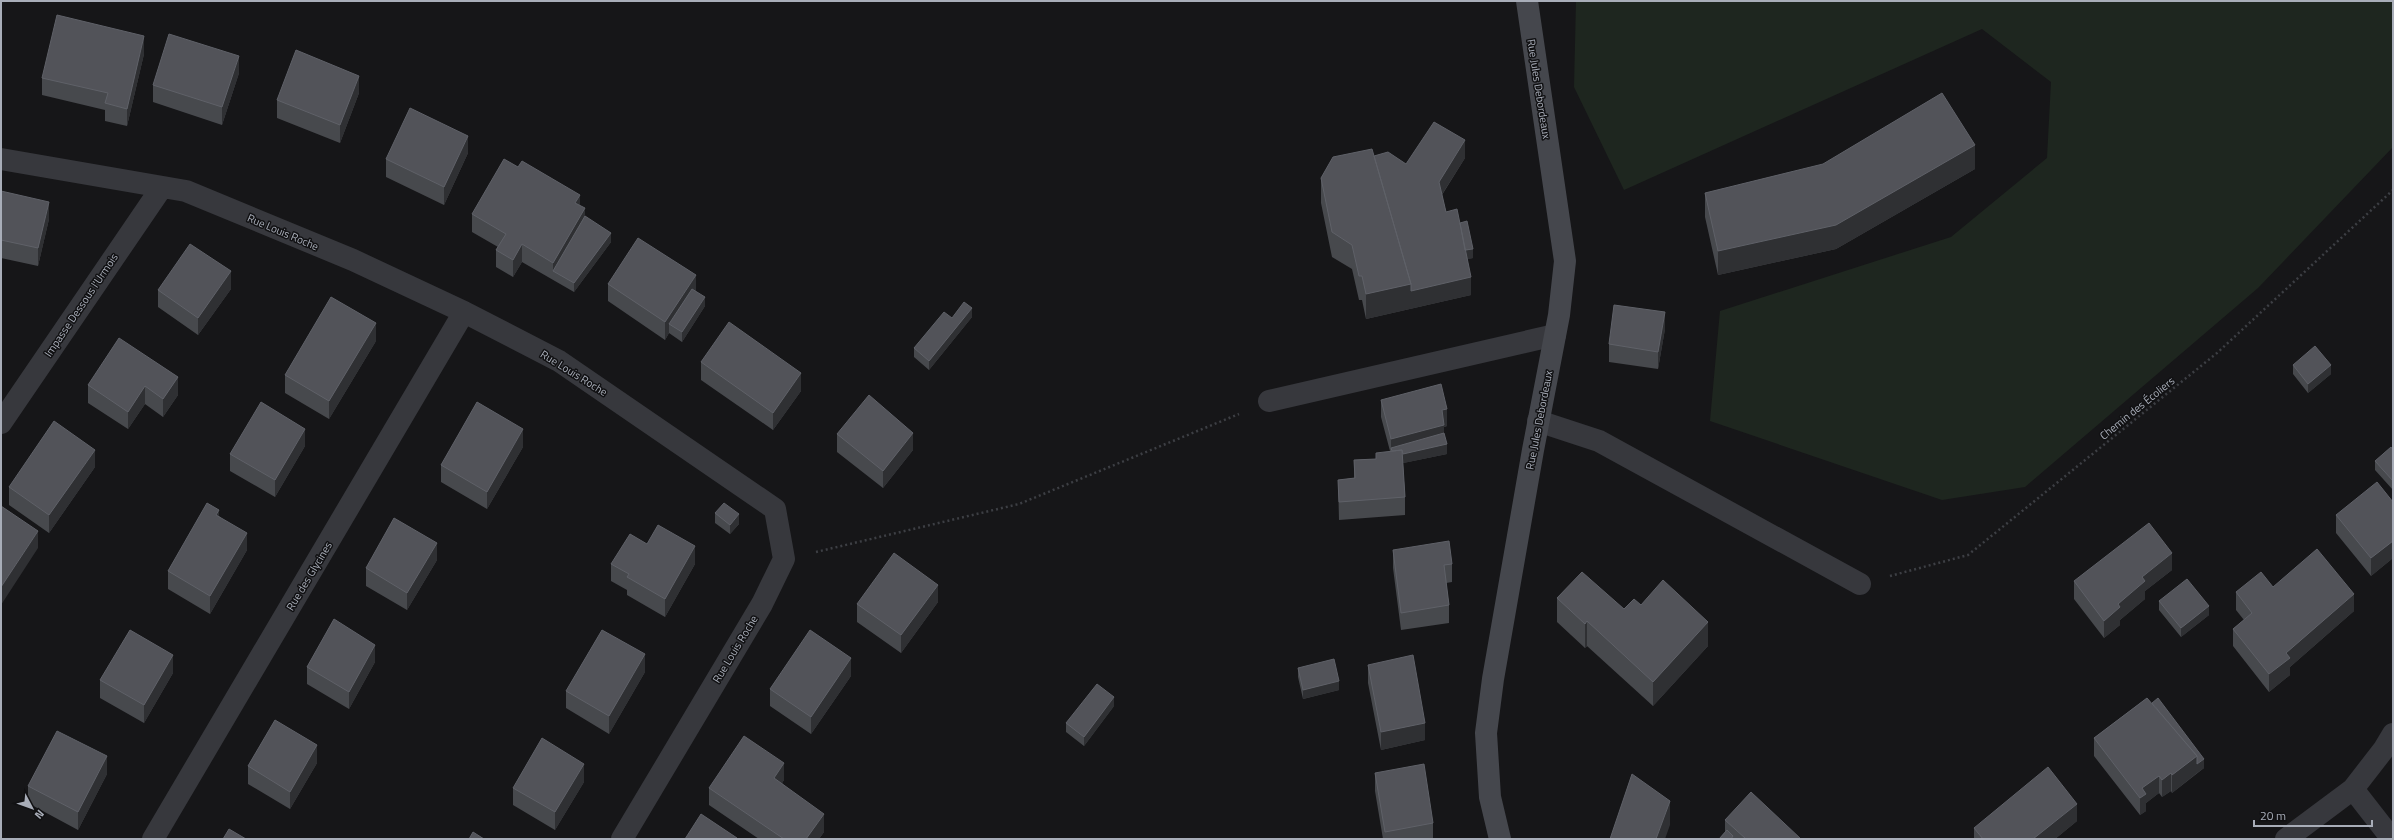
<svg xmlns="http://www.w3.org/2000/svg" width="2394" height="840" font-family="'Titillium Web',sans-serif">
<rect width="100%" height="100%" fill="#161618"/>
<path fill="#1e261f" d="M1576 1H2393V147L2258 288 2025 487 1942 500 1710 421 1720 311 1951 237 2047 158 2051 82 1982 29 1624 190 1574 87Z"/>
<g fill="none" stroke-linecap="round" stroke-linejoin="round">
<path stroke="#3d3f44" stroke-width="2.5" stroke-dasharray="2 3" stroke-linecap="butt" d="M816 552 1019 504 1239 414
M1890 576 1968 555 2217 353 2393 190"/>
<path stroke="#37383d" stroke-width="22" d="M1269 401 1555 335
M1538 421 1599 441 1860 584"/>
<path stroke="#37383d" stroke-width="22" d="M1 159 186 191 353 260 464 312 559 361 775 509 784 559 762 604 622 839
M1 423 162 187
M2353 789 2392 839
M153 839 464 312
M2286 839 2353 789 2384 749 2393 734"/>
<path stroke="#45474d" stroke-width="22" d="M1500 839 1490 797 1486 733 1493 679 1533 450 1559 315 1565 261 1527 1"/>
</g>
<path fill="#47494d" d="M144 54 127 126 105 121V110L42 95V78Z
M239 73 222 125 153 102V85Z
M359 93 340 143 277 118V100Z
M468 153 444 205 386 177V159Z
M1374 156 1406 164 1465 158 1442 195 1446 212 1460 223 1473 258 1467 259 1471 295 1366 319 1362 300H1359L1352 269 1332 257 1321 203V178Z
M1975 169 1836 249 1718 275 1705 217V193Z
M1 191 49 219 38 266 1 258Z
M580 205 585 216 611 242 574 292 522 262 513 277 496 267V250L498 247 472 232V214Z
M608 284 705 306 682 342 669 333 665 340 608 301Z
M231 289 198 335 158 307V290Z
M972 317 929 370 914 357V348L952 318Z
M1665 329 1658 369 1609 362V344Z
M376 341 329 419 285 393V375Z
M701 362 801 391 773 430 701 380Z
M2293 365 2331 374 2308 393 2293 374Z
M178 377V395L163 417 145 404 128 429 88 403V385Z
M1381 400 1447 426 1444 427V433L1447 454 1403 463 1405 497V515L1339 520 1338 480 1354 478V460L1376 459 1390 451 1381 417Z
M837 434 913 450 883 488 837 452Z
M305 446 275 497 230 471V454Z
M523 447 487 509 441 482V465Z
M2393 450V490L2375 470V461Z
M95 467 49 533 9 505V487Z
M2393 502V558L2371 576 2336 533V515Z
M715 513 739 524 730 534 715 523Z
M219 516 247 550 210 614 168 589V571Z
M647 544 695 564 665 617 627 595V590L611 581V564Z
M1393 550 1452 564V582L1446 583 1449 605V623L1401 630 1393 568Z
M437 560 407 610 366 586V568Z
M2172 570 2145 591V599L2120 620V625L2104 638 2074 599V581Z
M2273 587 2354 611 2290 667V675L2269 692 2233 646V629L2244 620 2236 610V592Z
M1557 598 1624 609 1641 605 1708 646 1653 706 1587 646 1585 648 1557 622Z
M2159 601 2209 615 2181 637 2159 610Z
M938 602 901 653 857 622V604Z
M375 662 349 709 307 684V667Z
M1368 665 1425 740 1381 750 1368 683Z
M1298 668 1339 690 1303 699 1298 677Z
M645 672 609 734 566 708V691Z
M173 673 144 723 100 698V680Z
M851 676 811 734 770 706V689Z
M2147 698 2204 768 2172 793 2171 791 2162 797 2159 793 2146 803V811L2140 815 2094 756V738Z
M1114 706 1084 746 1066 732V723Z
M317 763 290 809 248 784V766Z
M1375 773 1433 823V839H1383L1375 791Z
M107 774 78 830 28 803V786Z
M784 780 782 783 824 832 819 839H759L709 805V788Z
M584 782 555 830 513 805V788Z
M1725 820 1801 839H1719L1725 832Z
M2077 821 2055 839H1974V828Z"/>
<path fill="#2f3033" d="M144 36V54L127 126V109Z
M239 56V73L222 125V107Z
M359 76V93L340 143V125Z
M468 136V153L444 205V187Z
M1465 140V158L1439 199V182Z
M1975 145V169L1836 249 1718 275V251Z
M580 195V213L575 203Z
M49 202V219L38 266V248Z
M585 208V226L553 271V263Z
M611 233V242L574 292V283Z
M522 244V262L513 277V260Z
M1473 249V258L1464 260V251Z
M231 271V289L198 335V318Z
M696 275V293L669 324V333L665 340V322Z
M1471 277V295L1366 319V294L1411 284Z
M705 297V306L682 342V332Z
M972 308V317L929 370V361Z
M1665 312V329L1658 369V352Z
M376 323V341L329 419V401Z
M2331 365V374L2308 393V384Z
M801 373V391L773 430V413Z
M178 377V395L163 417V399Z
M145 386V404L128 429V412Z
M1447 409V426L1444 427V443L1447 444V454L1394 465V456L1391 448V439L1442 410Z
M305 429V446L275 497V480Z
M523 429V447L487 509V492Z
M913 433V450L883 488V471Z
M95 450V467L49 533V515Z
M219 510V527L216 515Z
M739 514V524L730 534V525Z
M38 531V548L1 605V587Z
M247 533V550L210 614V596Z
M2393 541V558L2371 576V558Z
M437 543V560L407 610V593Z
M695 546V564L665 617V599Z
M2172 553V570L2145 591V599L2120 620V625L2104 638V621L2142 577Z
M938 585V602L901 653V635Z
M2354 594V611L2290 667V675L2269 692V674L2286 653Z
M2209 606V615L2181 637V628Z
M1587 621V646L1585 648V624Z
M1708 622V646L1653 706V682Z
M375 645V662L349 709V692Z
M645 654V672L609 734V716Z
M173 655V673L144 723V705Z
M851 658V676L811 734V717Z
M1339 681V690L1303 699V690Z
M1114 697V706L1084 746V737Z
M1425 723V740L1381 750V732Z
M317 745V763L290 809V792Z
M107 756V774L78 830V812Z
M2197 756V773L2172 793V775Z
M2204 759V768L2197 773V764Z
M784 763V780L774 795V778Z
M584 764V782L555 830V812Z
M2171 773V791L2162 797V780Z
M2159 776V793L2146 803V811L2140 815V798L2142 788Z
M1670 801V825L1665 839H1656Z
M2077 804V821L2055 839H2033Z
M824 814V832L819 839H806Z"/>
<path fill="#525359" stroke="#5f6168" d="M57 15 144 36 127 109 105 103 108 93 42 78Z
M169 34 239 56 222 107 153 85Z
M296 50 359 76 340 125 277 100Z
M1942 93 1975 145 1836 225 1718 251 1705 193 1823 164Z
M410 108 468 136 444 187 386 159Z
M1434 122 1465 140 1439 182 1446 212 1457 209 1471 277 1411 291V284L1374 156 1388 152 1406 164Z
M1372 149 1411 284 1366 294 1362 276H1359L1352 245 1332 232 1321 178 1333 157Z
M504 159 518 167 522 161 580 195 575 203 585 208 553 263 522 244 513 260 496 250 506 234 472 214Z
M1 191 49 202 38 248 1 240Z
M585 216 611 233 574 283 553 271Z
M1467 221 1473 249 1465 250 1460 223Z
M638 238 696 275 665 322 608 284Z
M190 244 231 271 198 318 158 290Z
M692 289 705 297 682 332 669 324Z
M331 297 376 323 329 401 285 375Z
M964 302 972 308 929 361 914 348 944 312 952 318Z
M1614 305 1665 312 1658 352 1609 344Z
M729 322 801 373 773 413 701 362Z
M119 338 178 377 163 399 145 386 128 412 88 385Z
M2315 346 2331 365 2308 384 2293 365Z
M1441 384 1447 409 1442 410 1444 425 1391 439 1381 400Z
M869 395 913 433 883 471 837 434Z
M261 402 305 429 275 480 230 454Z
M477 402 523 429 487 492 441 465Z
M54 421 95 450 49 515 9 487Z
M1444 433 1447 444 1403 454 1402 450 1392 451 1391 448Z
M2391 447 2393 450V481L2375 461Z
M1402 450 1405 497 1339 502 1338 480 1355 478 1354 460 1376 459V453Z
M2377 482 2393 502V541L2371 558 2336 515Z
M207 503 219 510 216 515 247 533 210 596 168 571Z
M724 503 739 514 730 525 715 513Z
M1 506 38 531 1 587Z
M394 518 437 543 407 593 366 568Z
M2149 523 2172 553 2142 577 2145 581 2118 604 2120 607 2104 621 2074 581Z
M658 525 695 546 665 599 627 577 629 574 611 564 630 534 647 544Z
M1449 541 1452 564 1444 565 1449 605 1401 613 1393 550Z
M2317 549 2354 594 2286 653 2290 658 2269 674 2233 629 2252 613 2236 592 2261 572 2273 587Z
M894 553 938 585 901 635 857 604Z
M1582 572 1624 609 1634 599 1641 605 1663 580 1708 622 1653 682 1587 621 1585 624 1557 598Z
M2187 579 2209 606 2181 628 2159 601Z
M334 619 375 645 349 692 307 667Z
M130 630 173 655 144 705 100 680Z
M602 630 645 654 609 716 566 691Z
M810 630 851 658 811 717 770 689Z
M1413 655 1425 723 1381 732 1368 665Z
M1334 659 1339 681 1303 690 1298 668Z
M1097 684 1114 697 1084 737 1066 723Z
M2147 698 2197 756 2172 775 2171 773 2162 780 2159 776 2142 788 2146 794 2140 798 2094 738Z
M2158 698 2204 759 2197 764V756L2152 703Z
M275 720 317 745 290 792 248 766Z
M57 731 107 756 78 812 28 786Z
M744 736 784 763 774 778 824 814 806 839H784L709 788Z
M542 738 584 764 555 812 513 788Z
M1424 764 1433 823 1385 832 1375 773Z
M2048 767 2077 804 2033 839H1983L1974 828Z
M1632 774 1670 801 1656 839H1610Z
M1751 792 1801 839H1746L1725 820Z
M701 814 737 838V839H685Z
M229 829 246 839H223Z
M1727 830 1733 836 1731 839H1719Z
M473 832 484 839H469Z"/>
<g text-anchor="middle" stroke-width="3" stroke-linejoin="round" paint-order="stroke">
<g font-size="11" fill="#a8adb8" stroke="#111113">
<text transform="translate(1539 89) rotate(81)" y="4">Rue Jules Debordeaux</text>
<text transform="translate(283 232) rotate(23)" y="4">Rue Louis Roche</text>
<text transform="translate(81 305) rotate(-56)" y="4">Impasse Dessous l'Urmois</text>
<text transform="translate(574 373) rotate(32)" y="4">Rue Louis Roche</text>
<text transform="translate(2137 408) rotate(-39)" y="4">Chemin des Écoliers</text>
<text transform="translate(1539 420) rotate(-79)" y="4">Rue Jules Debordeaux</text>
<text transform="translate(309 576) rotate(-59)" y="4">Rue des Glycines</text>
<text transform="translate(735 649) rotate(-59)" y="4">Rue Louis Roche</text>
</g>
</g>
<rect width="2394" height="840" fill="none" stroke="#a8adb8" stroke-width="4"/>
<g transform="translate(32 808) rotate(131)" stroke="#111113" stroke-width="3" paint-order="stroke">
<path d="M0-3L7 15L0 10L-7 15Z" fill="#a8adb8"/>
<text y="-6" font-size="11" font-weight="bold" text-anchor="middle" fill="#a8adb8">N</text>
</g>
<path d="M2254 820v6h118v-6" fill="none" stroke="#a8adb8" stroke-width="2"/>
<text x="2260" y="820" font-size="12" fill="#a8adb8" stroke="#111113" stroke-width="3" paint-order="stroke">20 m</text>
</svg>
